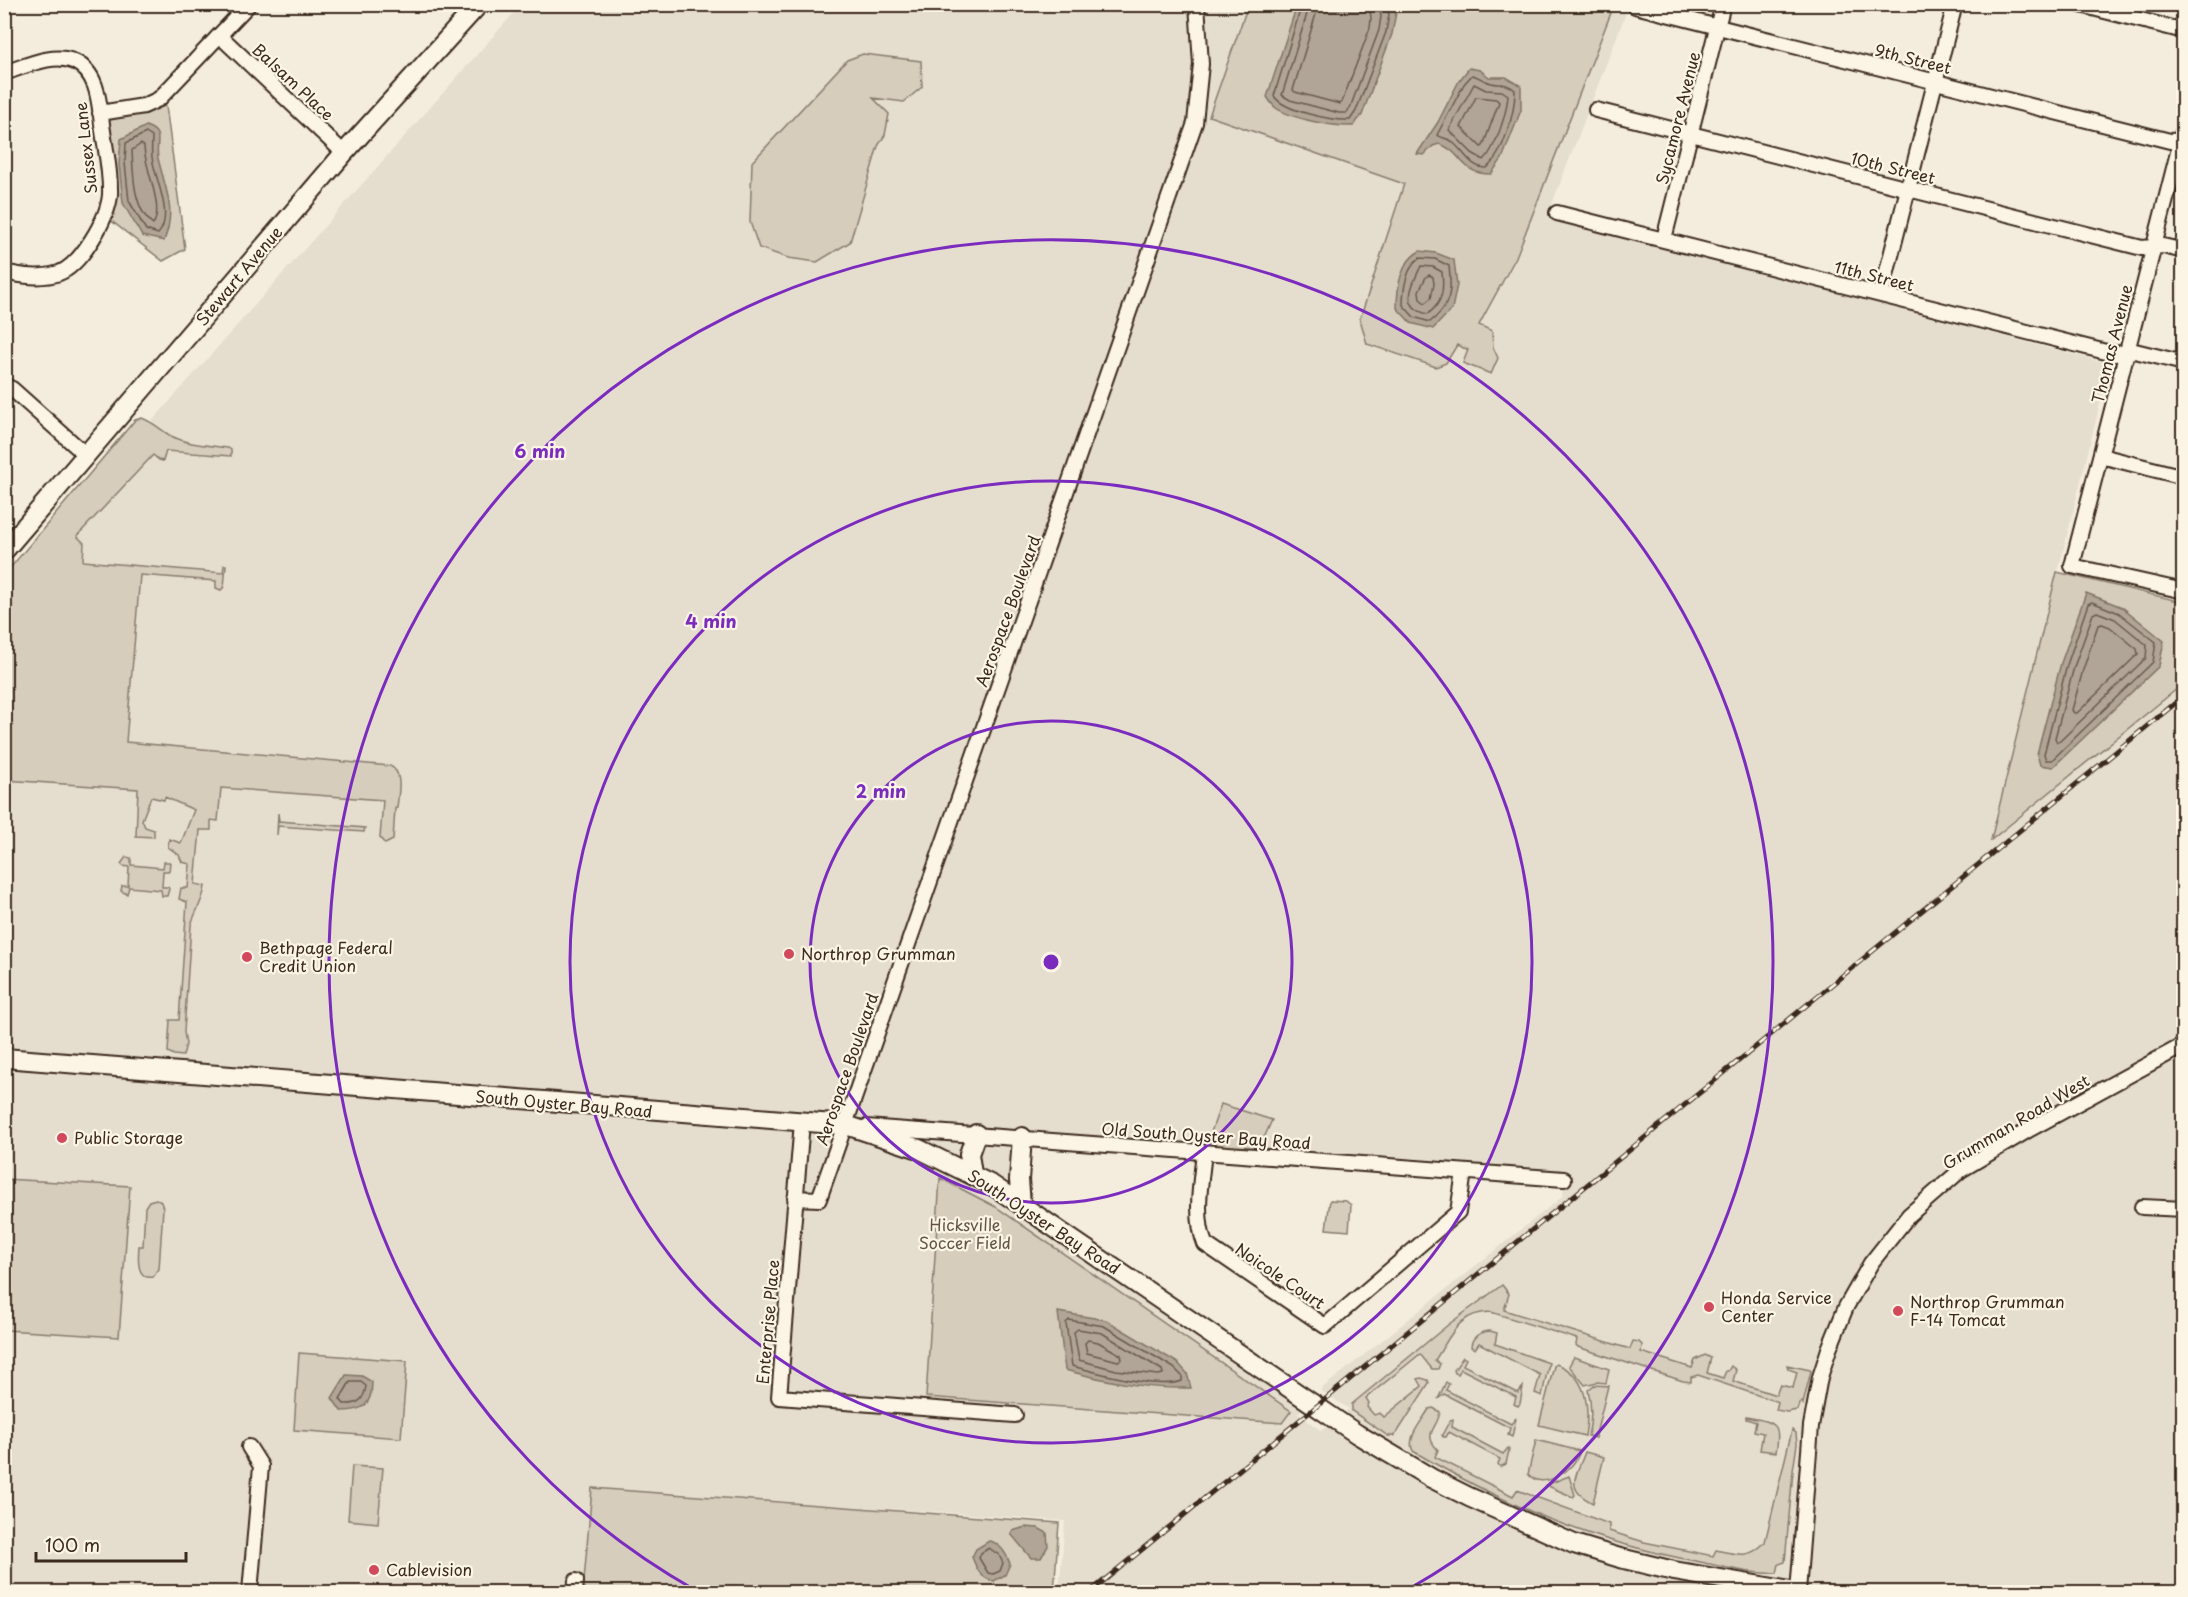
<svg xmlns="http://www.w3.org/2000/svg" width="2188" height="1597" font-family="'Playpen Sans',sans-serif">
<rect width="100%" height="100%" fill="#f4eddd"/>
<filter id="ink" filterUnits="userSpaceOnUse"><feTurbulence type="fractalNoise" baseFrequency=".0167" numOctaves="2"/><feDisplacementMap in="SourceGraphic" scale="12" xChannelSelector="R" yChannelSelector="G"/><feConvolveMatrix kernelMatrix="1 2 1 2 8 2 1 2 1" color-interpolation-filters="sRGB"/></filter>
<g filter="url(#ink)">
<path fill="#e5ddce" fill-rule="evenodd" d="M521 5H1629L1547 217 2110 364 1991 839 2183 684V1592H1841L1789 1584 1788 1592H1059L1065 1521 857 1506 1058 1522 1053 1592H13L5 1386 4 1330 119 1337 130 1187 5 1179V587ZM1029 1142 1564 1183 1563 1196 1320 1390 1349 1409 1321 1431 1298 1413 1302 1409 1023 1216Z"/>
<path fill="#d6cdbd" stroke="#887c6e" stroke-width="1.5" d="M1248 5H1614L1516 257 1479 325 1492 331 1493 347 1498 358 1491 374 1463 363 1468 350 1457 345 1446 363 1436 367 1367 344 1360 319 1404 184 1209 116Z
M863 54 921 61 922 87 904 102 873 98 889 114 885 135 878 146 850 242 817 262 788 258 759 248 750 222 752 162 847 60Z
M166 106 185 249 163 261 109 219 106 117Z
M142 418C153 422 161 430 171 436 189 445 208 445 228 448L231 450V456L166 451 163 461 159 460 153 455 77 536 84 543 83 561 223 573 224 565H226L224 587 221 590 216 588V581L140 575 126 742 390 766C404 772 398 795 397 808H395L393 840 385 844 380 838 383 800 221 788 218 821 211 820V830H200L195 884 205 886C204 899 195 912 191 925L184 1032 186 1044 183 1056 174 1055 168 1052 170 1020H179L187 902 179 899 181 888H188L190 864 182 862 179 855 168 847 169 839 181 843 194 810 165 797 164 800 151 797 142 820 145 827 154 830V837L136 836 138 789 5 780V574L135 420Z
M2057 572 2183 602V684L1991 840Z
M278 813 279 821 365 828 364 832 278 826 277 835Z
M126 857 131 858V865L163 868 164 862H170L169 871H163L162 887H168L169 889 167 896H162L161 890 129 887 127 894 121 891 122 886H128L129 867 123 866 121 864Z
M1221 1104 1272 1120 1256 1156 1204 1152Z
M940 1178 996 1207 1291 1411 1282 1423 926 1397Z
M4 1179 130 1186 119 1337 5 1330Z
M156 1199 161 1202 163 1208 159 1269 153 1277C136 1280 138 1258 139 1246H143L145 1207 149 1201Z
M1330 1200 1346 1201 1351 1205 1349 1231 1326 1229Z
M1502 1285 1509 1294 1504 1310 1630 1349 1633 1341 1639 1342 1642 1345 1641 1352 1692 1368 1695 1360 1705 1355 1711 1358 1707 1373 1723 1378 1726 1371H1728L1731 1366 1736 1370 1733 1381 1776 1395 1780 1385 1793 1388 1797 1372 1788 1369 1787 1365 1810 1370 1811 1371 1803 1404 1802 1402 1799 1404 1797 1410 1787 1412 1776 1410 1778 1402 1698 1375 1691 1377V1382L1683 1381 1578 1347 1576 1345 1577 1339 1491 1312C1458 1312 1451 1336 1435 1360L1440 1364 1438 1369H1432L1420 1354 1366 1398 1369 1403 1367 1407 1374 1415 1380 1413 1384 1417 1422 1386 1418 1379 1421 1378 1428 1380 1429 1383 1397 1433 1393 1436H1388L1352 1411V1404L1449 1324Z
M1490 1331 1497 1333 1495 1344 1549 1363 1542 1396 1535 1393 1540 1375 1479 1343 1475 1349 1471 1347C1471 1337 1480 1332 1490 1331Z
M299 1353 407 1361 401 1438 294 1430Z
M1463 1357 1466 1359 1463 1365 1518 1393 1523 1387 1520 1404 1518 1406 1514 1404 1516 1397 1461 1369 1458 1374 1455 1373 1454 1370Z
M1574 1357 1609 1369 1606 1383 1597 1382 1585 1385 1569 1366Z
M1556 1364C1588 1375 1590 1409 1585 1436L1539 1425 1554 1366Z
M1446 1382 1449 1384 1446 1390 1511 1424 1516 1418 1512 1437 1508 1435 1510 1428 1444 1394 1438 1399Z
M1594 1385 1608 1386 1595 1438 1588 1436C1592 1420 1592 1406 1588 1390Z
M1433 1408 1440 1412C1437 1430 1422 1433 1438 1450L1435 1457 1513 1496 1517 1490 1609 1524V1531L1644 1542 1713 1556 1716 1550C1737 1554 1749 1560 1765 1542L1792 1430 1796 1433 1797 1444 1793 1471 1785 1562 1779 1564 1777 1573C1752 1575 1725 1567 1700 1562 1592 1542 1508 1507 1413 1451 1406 1438 1422 1421 1429 1409Z
M1746 1417C1774 1423 1782 1420 1776 1452L1760 1450 1763 1433 1754 1431 1756 1422 1746 1419Z
M1453 1419 1452 1427 1503 1454 1508 1448 1509 1450 1506 1464 1500 1467 1498 1464 1500 1459 1449 1432 1446 1437H1443L1442 1435 1450 1420Z
M1536 1440 1580 1451C1575 1470 1543 1492 1528 1474Z
M1585 1452 1604 1457 1593 1503C1563 1489 1577 1475 1585 1452Z
M352 1466 383 1468 378 1523 348 1520Z
M1569 1476 1575 1495 1573 1497 1546 1485Z
M592 1488 1059 1523 1054 1592H583Z"/>
<path fill="#b0a596" stroke="#817466" stroke-width="1.5" d="M1297 5H1388L1396 12 1392 34 1362 115 1353 126C1334 127 1292 119 1276 108 1272 105 1270 101 1267 97Z
M1469 68 1480 70 1489 77H1506L1521 86V110L1502 159 1491 174C1459 174 1463 151 1439 144L1433 146 1424 155 1417 154 1438 122 1459 81Z
M146 126C165 133 155 142 158 158 165 189 177 208 164 241L142 236 123 203 119 164 121 139Z
M1420 251 1436 253 1454 260 1457 285 1452 309 1433 329 1411 323 1397 308C1397 287 1400 262 1420 251Z
M2086 593 2122 607 2164 641 2159 666 2053 767 2040 765 2037 754 2061 663Z
M1058 1312 1106 1320 1178 1363 1187 1373 1191 1388C1146 1389 1109 1382 1065 1370Z
M346 1375 362 1376 372 1382C372 1406 363 1411 341 1411L332 1398Z
M1025 1527 1038 1528 1047 1533 1048 1546 1041 1558H1031L1011 1534 1013 1531Z
M989 1541C999 1542 1007 1554 1010 1564L1005 1575 994 1581C980 1578 977 1570 972 1557L976 1549Z"/>
<g fill="none" stroke-linecap="round" stroke-linejoin="round">
<path stroke="#6a5b4e" stroke-width="1.5" d="M1302 4 1274 96C1283 111 1333 121 1350 120L1356 111 1386 32 1389 14 1385 4
M1310 4 1282 95 1290 100 1339 113H1346L1350 108 1379 30 1381 16 1378 4
M1319 4 1293 90 1295 92 1340 104 1342 102 1370 28 1371 18 1369 4
M1472 75C1478 76 1480 79 1486 81 1497 87 1504 80 1515 90 1515 113 1504 152 1487 168 1469 168 1464 150 1451 141 1447 138 1441 138 1437 135L1464 84Z
M1474 84 1486 90 1502 91 1508 95C1507 112 1496 148 1484 160L1472 153 1449 130Z
M1476 97 1496 99 1499 102 1483 146 1481 147 1461 127Z
M146 133 152 137C152 144 151 150 152 157 154 177 175 216 158 234L146 230 129 201 125 163 126 143Z
M141 144 144 146C144 167 165 208 153 224 133 209 133 173 132 150Z
M1420 258 1435 259 1449 266C1452 291 1451 306 1430 322L1414 317 1403 305C1403 290 1406 266 1420 258Z
M1421 266 1433 267 1442 272C1444 290 1443 302 1428 314 1399 307 1412 285 1421 266Z
M1429 275 1433 277 1434 284 1431 298 1425 303 1420 299 1419 291 1426 277Z
M2092 602 2119 613 2156 642 2153 662 2052 760H2046L2044 754 2067 665 2088 604Z
M2097 612 2115 619 2147 645 2146 658 2060 741 2057 742 2055 738 2074 667 2093 614Z
M2102 624 2110 627 2137 649 2138 654 2077 713H2074L2072 710 2083 670 2098 625Z
M1069 1320 1104 1326 1174 1368 1182 1376V1381C1158 1390 1098 1373 1072 1366L1066 1323Z
M1078 1329 1102 1333 1162 1370 1163 1374 1158 1375 1116 1370 1079 1360 1074 1332Z
M1088 1340 1098 1342 1121 1355 1122 1359 1118 1361 1087 1353 1085 1343Z
M350 1382H361L366 1386C364 1400 358 1405 344 1404L340 1399Z
M989 1548 999 1555 1003 1563 1000 1571 993 1574 988 1573 979 1558 981 1553Z"/>
<defs>
<path id="minor" d="M2077 4 2184 31
M1635 6 2170 141 2184 140
M220 36 344 153
M4 73C26 66 54 52 75 62 100 74 99 107 103 131 106 152 111 174 110 195 108 218 81 265 59 273 41 279 22 276 4 272
M1596 110 2142 248 2163 246 2184 251
M100 113 144 106 159 99 249 4
M2184 129 2072 566 2184 591
M1557 213 2114 354 2135 351 2184 363
M1664 239 1723 4
M1881 295 1955 4
M4 385 12 389 86 455
M2101 456 2184 477
M802 1122 779 1397 1015 1415
M866 1127 1564 1179
M1204 1152C1201 1182 1194 1216 1205 1244L1325 1326 1458 1212 1464 1172
M795 1198 819 1199 1195 123 1201 64 1197 4
M2142 1207 2184 1209
M249 1447 261 1466 250 1592
M575 1592 576 1581
M1798 1592 1811 1426 1820 1377 1829 1349 1846 1307 1871 1263 1909 1215 1961 1170 2030 1129 2184 1045"/>
<path id="major" d="M4 551 344 153 479 4
M4 1058 846 1125 919 1149 992 1185 1357 1434 1431 1478 1469 1497 1574 1544 1620 1558 1674 1571 1796 1592
M972 1174 969 1154 976 1134
M1021 1204 1019 1180 1022 1137"/>
</defs>
<use href="#minor" stroke="#3b2a1e" stroke-width="18"/>
<use href="#major" stroke="#3b2a1e" stroke-width="22"/>
<use href="#minor" stroke="#fcf5e5" stroke-width="14"/>
<use href="#major" stroke="#fcf5e5" stroke-width="18"/>
<defs>
<path id="rail" d="M1090 1592 2184 696"/>
</defs>
<use href="#rail" stroke="#3b2a1e" stroke-width="5"/>
<use href="#rail" stroke="#fcf5e5" stroke-width="3" stroke-dasharray="9" stroke-linecap="butt"/>
</g>
</g>
<g fill="none" stroke="#7b2cbf" stroke-width="3">
<circle cx="1051" cy="962" r="241"/>
<circle cx="1051" cy="962" r="481"/>
<path d="M695 1590A722 722 0 1 1 1407 1590"/>
</g>
<g fill="#d1495b" stroke="#fcf5e5" stroke-width="2">
<circle cx="789" cy="954" r="6"/>
<circle cx="247" cy="957" r="6"/>
<circle cx="62" cy="1138" r="6"/>
<circle cx="1709" cy="1307" r="6"/>
<circle cx="1898" cy="1311" r="6"/>
<circle cx="374" cy="1570" r="6"/>
</g>
<g text-anchor="middle" stroke-width="4.5" stroke-linejoin="round" paint-order="stroke">
<g font-size="16" fill="#3b2a1e" stroke="#fcf5e5">
<text transform="translate(1913 59) rotate(14)" y="6">9th Street</text>
<text transform="translate(293 82) rotate(43)" y="6">Balsam Place</text>
<text transform="translate(1678 118) rotate(-76)" y="6">Sycamore Avenue</text>
<text transform="translate(86 148) rotate(-97)" y="6">Sussex Lane</text>
<text transform="translate(1893 168) rotate(14)" y="6">10th Street</text>
<text transform="translate(239 276) rotate(-50)" y="6">Stewart Avenue</text>
<text transform="translate(1874 276) rotate(14)" y="6">11th Street</text>
<text transform="translate(2112 344) rotate(-76)" y="6">Thomas Avenue</text>
<text transform="translate(1008 611) rotate(-70)" y="6">Aerospace Boulevard</text>
<text transform="translate(847 1069) rotate(-71)" y="6">Aerospace Boulevard</text>
<text transform="translate(564 1104) rotate(5)" y="6">South Oyster Bay Road</text>
<text transform="translate(2016 1122) rotate(-31)" y="6">Grumman Road West</text>
<text transform="translate(1206 1136) rotate(4)" y="6">Old South Oyster Bay Road</text>
<text transform="translate(1044 1222) rotate(33)" y="6">South Oyster Bay Road</text>
<text transform="translate(1280 1276) rotate(34)" y="6">Noicole Court</text>
<text transform="translate(768 1322) rotate(-85)" y="6">Enterprise Place</text>
</g>
<g font-size="16" fill="#3b2a1e" stroke="#fcf5e5" text-anchor="start">
<text x="259" y="954">Bethpage Federal<tspan x="259" dy="18">Credit Union</tspan></text>
<text x="801" y="960">Northrop Grumman</text>
<text x="74" y="1144">Public Storage</text>
<text x="1721" y="1304">Honda Service<tspan x="1721" dy="18">Center</tspan></text>
<text x="1910" y="1308">Northrop Grumman<tspan x="1910" dy="18">F-14 Tomcat</tspan></text>
<text x="386" y="1576">Cablevision</text>
</g>
<g font-size="16" fill="#625346" stroke="#fcf5e5">
<text x="965" y="1231">Hicksville<tspan x="965" dy="18">Soccer Field</tspan></text>
</g>
</g>
<circle cx="1051" cy="962" r="9" fill="#7b2cbf" stroke="#fcf5e5" stroke-width="3"/>
<g font-size="18" text-anchor="middle" font-weight="bold" fill="#7b2cbf" stroke="#fcf5e5" stroke-width="4.5" stroke-linejoin="round" paint-order="stroke">
<text x="540" y="458">6 min</text>
<text x="711" y="628">4 min</text>
<text x="881" y="798">2 min</text>
</g>
<rect width="2188" height="1597" fill="none" stroke="#fcf5e5" stroke-width="24"/>
<rect x="12" y="12" width="2164" height="1573" fill="none" stroke="#3b2a1e" stroke-width="2" filter="url(#ink)"/>
<path d="M36 1552v9h150v-9" fill="none" stroke="#3b2a1e" stroke-width="3"/>
<text x="45" y="1552" font-size="18" fill="#3b2a1e" stroke="#fcf5e5" stroke-width="4.5" paint-order="stroke">100 m</text>
</svg>
